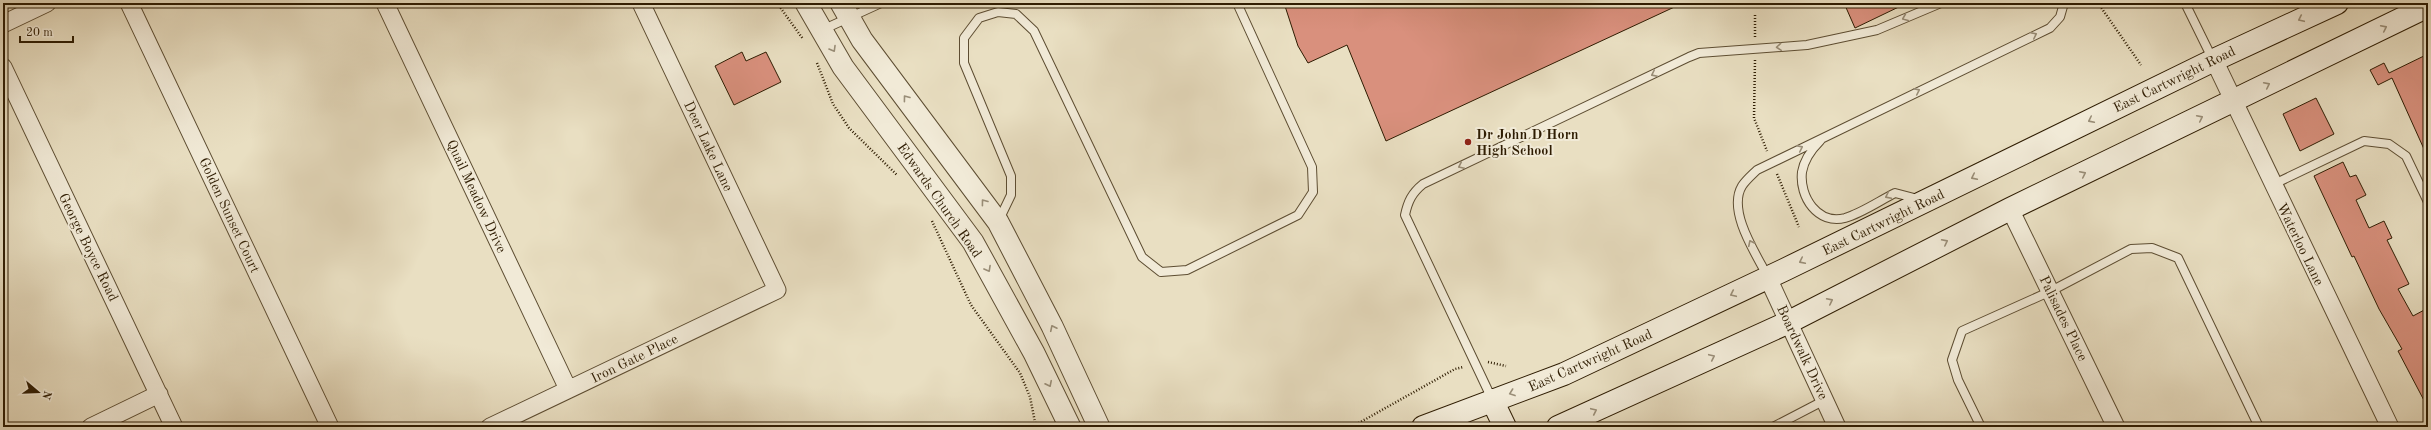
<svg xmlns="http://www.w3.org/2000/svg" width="2431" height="430" font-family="'Old Standard TT',serif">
<rect width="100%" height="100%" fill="#e9dfc2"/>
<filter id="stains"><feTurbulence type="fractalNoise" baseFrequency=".005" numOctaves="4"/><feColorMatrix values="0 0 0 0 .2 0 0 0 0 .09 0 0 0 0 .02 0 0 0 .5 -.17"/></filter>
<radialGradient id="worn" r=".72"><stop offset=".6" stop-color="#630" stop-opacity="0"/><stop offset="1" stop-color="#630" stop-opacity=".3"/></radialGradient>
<path fill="#d9907d" stroke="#2e1c02" d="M1284 3H1683L1386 141 1347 45 1308 63 1298 46Z
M1844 3H1907L1855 28Z
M742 52 746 61 766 52 781 82 734 105 715 66Z
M2428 54V158L2392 78 2378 85 2370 70 2384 63 2389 73Z
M2316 98 2334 134 2300 151 2283 114Z
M2343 162 2350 177 2356 175 2366 195 2356 200 2369 228 2384 221 2392 238 2387 240 2409 284 2398 289 2413 316 2428 308V408L2398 351 2402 349 2379 309 2354 256 2352 257 2314 176Z"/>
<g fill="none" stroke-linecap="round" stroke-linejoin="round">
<defs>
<path id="service" d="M2185 3 2213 60
M822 30 881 3
M1820 141C1811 150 1804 160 1802 172 1799 197 1818 225 1845 218 1862 213 1879 201 1895 193L1918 199
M2272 185 2364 141 2389 144 2406 156 2428 202
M999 220 1011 195V176L964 63V38L979 18 998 12 1016 14 1034 31 1142 257 1161 272 1187 270 1298 215 1313 192 1312 167 1237 3
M1768 277C1756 254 1727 211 1742 186 1746 180 1752 175 1757 170L2050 28 2060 17 2064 3
M1492 399 1405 215C1408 201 1412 193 1423 184L1689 57 1699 53 1807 45 1877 30 1941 3
M1773 427 1825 400
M1981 427 1958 380 1952 360 1962 331 2051 291 2131 249 2152 248 2178 258 2259 427"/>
<path id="minor" d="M129 3 330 427
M385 3 568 389
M3 24 47 3
M2214 60 2390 427
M3 67 174 427
M2010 209 2116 427
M1768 278 1837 427
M91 427 159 394
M490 427 777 290 641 3"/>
<path id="tertiary" d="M806 3 843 67 973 242 1034 353 1070 427
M841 3 862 40 998 222 1052 326 1099 427"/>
<path id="secondary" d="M1492 400 1505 427
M1423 427 1564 374 1784 270 2214 60 2337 3
M1558 427 1789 322 2010 209 2428 6"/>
</defs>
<use href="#service" stroke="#5d4d32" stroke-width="10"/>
<use href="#minor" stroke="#5d4d32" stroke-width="19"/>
<use href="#tertiary" stroke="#5d4d32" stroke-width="23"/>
<use href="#secondary" stroke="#2e1c02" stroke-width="24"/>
<path stroke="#2e1c02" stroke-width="2.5" stroke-dasharray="1 2" stroke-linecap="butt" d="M777 3 803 39
M2098 3 2141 65
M1755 37V15
M1755 60 1754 118 1767 151
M817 63 833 104 849 128 897 175
M1777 174 1799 227
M932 221 971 305 1020 373 1030 397 1036 427
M1488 362 1506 366
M1335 427 1357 424 1455 369 1463 367"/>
<use href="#service" stroke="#f1ead7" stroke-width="8"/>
<use href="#minor" stroke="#f1ead7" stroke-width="17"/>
<use href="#tertiary" stroke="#f1ead7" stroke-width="21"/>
<use href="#secondary" stroke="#f1ead7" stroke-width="22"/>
</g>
<defs><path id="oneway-chevron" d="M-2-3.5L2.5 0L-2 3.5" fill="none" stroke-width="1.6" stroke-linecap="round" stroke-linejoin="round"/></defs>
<g stroke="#998d77">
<use href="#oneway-chevron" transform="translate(1905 18) rotate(157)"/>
<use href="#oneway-chevron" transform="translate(2301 19) rotate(155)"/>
<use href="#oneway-chevron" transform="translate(2384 28) rotate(-26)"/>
<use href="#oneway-chevron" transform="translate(2034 35) rotate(-26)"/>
<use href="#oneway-chevron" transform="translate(1779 47) rotate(175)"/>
<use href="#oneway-chevron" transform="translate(833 49) rotate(60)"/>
<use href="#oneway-chevron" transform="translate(1654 74) rotate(154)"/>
<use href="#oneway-chevron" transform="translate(2267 85) rotate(-26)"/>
<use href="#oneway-chevron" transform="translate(1917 91) rotate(-26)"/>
<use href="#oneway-chevron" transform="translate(906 98) rotate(-127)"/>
<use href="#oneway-chevron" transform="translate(2200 118) rotate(-26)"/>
<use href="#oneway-chevron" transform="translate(2091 120) rotate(154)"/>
<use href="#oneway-chevron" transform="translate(1800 148) rotate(-26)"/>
<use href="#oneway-chevron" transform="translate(1461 166) rotate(155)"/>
<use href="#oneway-chevron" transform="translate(2083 174) rotate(-26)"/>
<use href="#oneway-chevron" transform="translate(1974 177) rotate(154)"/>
<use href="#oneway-chevron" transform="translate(1888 196) rotate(154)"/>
<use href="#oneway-chevron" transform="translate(984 202) rotate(-127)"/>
<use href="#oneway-chevron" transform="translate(1945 242) rotate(-27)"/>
<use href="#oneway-chevron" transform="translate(1751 243) rotate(-116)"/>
<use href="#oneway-chevron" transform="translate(1802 261) rotate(154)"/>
<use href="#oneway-chevron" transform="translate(988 269) rotate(61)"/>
<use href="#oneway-chevron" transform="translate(1733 294) rotate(155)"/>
<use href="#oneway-chevron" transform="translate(1830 301) rotate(-27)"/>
<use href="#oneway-chevron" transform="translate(1053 328) rotate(-116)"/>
<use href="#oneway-chevron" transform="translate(1712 357) rotate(-25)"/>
<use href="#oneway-chevron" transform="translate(1049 384) rotate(64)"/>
<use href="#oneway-chevron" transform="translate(1512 393) rotate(160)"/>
<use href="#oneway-chevron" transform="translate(1594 411) rotate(-25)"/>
</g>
<circle fill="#8f2418" stroke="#f1ead7" stroke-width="1.5" cx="1468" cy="142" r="4"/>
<g text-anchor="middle" stroke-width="4" stroke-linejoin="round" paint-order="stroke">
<g font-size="14" fill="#2e1c02" stroke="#f1ead7">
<text transform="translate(2174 79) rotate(-26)" y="5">East Cartwright Road</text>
<text transform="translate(709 146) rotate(65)" y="5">Deer Lake Lane</text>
<text transform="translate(477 196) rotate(65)" y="5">Quail Meadow Drive</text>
<text transform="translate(940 200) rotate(55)" y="5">Edwards Church Road</text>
<text transform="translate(230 215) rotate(65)" y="5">Golden Sunset Court</text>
<text transform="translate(1883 222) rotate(-26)" y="5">East Cartwright Road</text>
<text transform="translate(2301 244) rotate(64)" y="5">Waterloo Lane</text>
<text transform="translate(89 247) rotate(64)" y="5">George Boyce Road</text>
<text transform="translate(2064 318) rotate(64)" y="5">Palisades Place</text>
<text transform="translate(1803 352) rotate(65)" y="5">Boardwalk Drive</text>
<text transform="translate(634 358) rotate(-26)" y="5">Iron Gate Place</text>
<text transform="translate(1590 360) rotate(-24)" y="5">East Cartwright Road</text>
</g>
<g font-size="14" font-weight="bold" fill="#2e1c02" stroke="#f1ead7" text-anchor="start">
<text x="1476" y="139">Dr John D Horn<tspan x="1476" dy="16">High School</tspan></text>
</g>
</g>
<rect width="2431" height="430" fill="none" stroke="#e9dfc2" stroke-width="16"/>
<rect x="4" y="4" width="2423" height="422" fill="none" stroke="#2e1c02" stroke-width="2"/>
<rect x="8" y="8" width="2415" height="414" fill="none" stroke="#2e1c02"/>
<g transform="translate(38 392) rotate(109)" stroke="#f1ead7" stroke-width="3" paint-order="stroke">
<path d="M0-3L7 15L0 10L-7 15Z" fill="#2e1c02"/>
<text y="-6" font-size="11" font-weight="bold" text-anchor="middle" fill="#2e1c02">N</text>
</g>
<path d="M20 36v6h53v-6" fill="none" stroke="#2e1c02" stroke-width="2"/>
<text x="26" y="36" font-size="12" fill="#2e1c02" stroke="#f1ead7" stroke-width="3" paint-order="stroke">20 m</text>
<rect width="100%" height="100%" filter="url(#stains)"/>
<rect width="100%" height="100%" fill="url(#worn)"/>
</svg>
